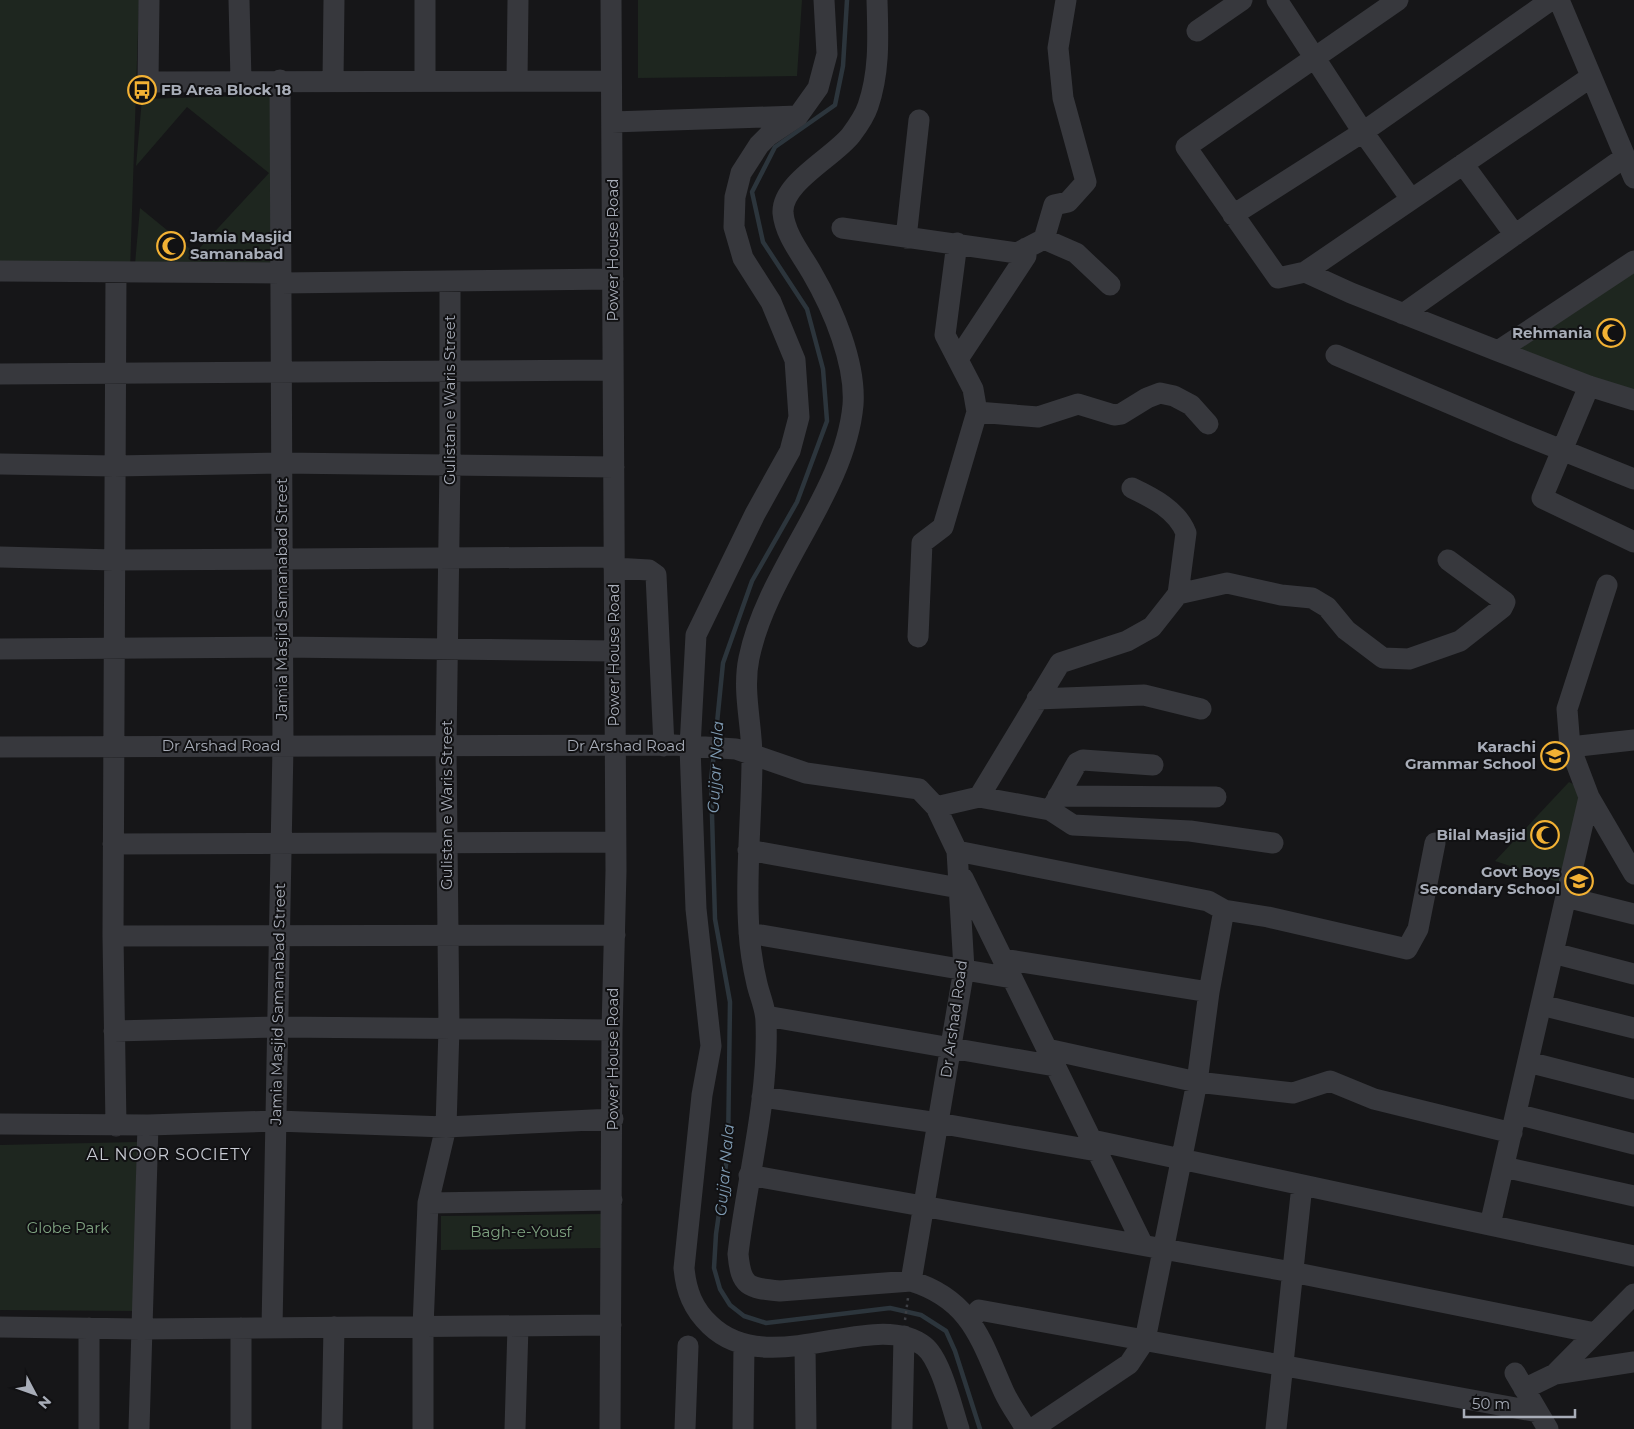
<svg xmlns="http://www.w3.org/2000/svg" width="1634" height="1429" font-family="Montserrat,sans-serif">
<rect width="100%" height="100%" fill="#161618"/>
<path fill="#1e261f" d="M0 0H139L130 272 0 269Z
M638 0H802L797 76 638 78Z
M275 95 277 268 135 264 140 208 195 253 269 173 187 107 136 166 142 99Z
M1634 261V400L1498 351Z
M1569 782 1573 784 1582 803 1564 884 1495 861Z
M137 1142 135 1311 0 1310V1145Z
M602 1214V1248L441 1250V1216Z"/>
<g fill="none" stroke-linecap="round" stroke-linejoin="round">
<path stroke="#2c353c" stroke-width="4.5" d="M715 743 723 663 752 581 797 502 827 421 823 369 807 309 763 242 752 192 775 147 835 105 843 66 847 0
M714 753 711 780 715 919 730 1002 728 1151 716 1234 714 1268 720 1289 730 1305 744 1316 766 1323 890 1308 921 1315 946 1331 955 1351 980 1429"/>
<path stroke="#3d3f44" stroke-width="2.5" stroke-dasharray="2.5 4" stroke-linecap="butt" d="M905 1320 908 1298"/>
<path stroke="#37383d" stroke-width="21" d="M149 0 148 82 611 81
M239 0 241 80
M425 0V81
M824 0 827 54 818 88 798 116 768 136 759 145 741 173 735 197 734 227 743 258 771 302 795 360 799 417 790 451 755 514 696 635 690 747 696 909 711 1046 702 1095 684 1268C686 1291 693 1309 710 1325 769 1382 875 1307 924 1346 941 1359 952 1408 959 1429
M877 0C878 36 880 71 868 106 865 115 857 127 851 135 834 157 781 183 783 213 785 235 802 255 812 273 833 309 856 363 853 405 845 493 767 570 749 658 742 691 752 724 752 757 752 815 745 873 749 931 750 948 753 967 757 984 760 997 766 1009 766 1022 769 1100 747 1178 738 1254 741 1287 748 1288 780 1291L911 1281C972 1300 981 1341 1004 1392 1010 1405 1019 1417 1026 1429
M1277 0 1363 132 1411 199
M1398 0 1186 147 1278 278 1305 272 1351 293 1498 351 1589 386 1634 400
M1559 0 1634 178
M1197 31 1242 0
M333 80 334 0
M517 81 518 0
M612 122 798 116
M1463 164 1515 235
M1233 215 1363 132 1551 0
M842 228 1017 253 1044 239 1054 205 1068 202 1086 182 1063 98 1058 48 1066 0
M906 238 919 120
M1044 239 1076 253 1110 285
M0 271 281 273
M116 272 113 936 116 1126
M1305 272 1591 77
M281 283 613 279
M1403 314 1625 157
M1498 351 1634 261
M1336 355 1517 432 1634 479
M958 359 1026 256V248
M0 374 613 370
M1589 386 1542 498 1634 542
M977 412 1038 417 1078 404 1114 415 1121 414 1147 398 1160 393 1174 396 1191 405 1208 424
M0 464 114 466 281 463 614 467
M1132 488C1153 498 1177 510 1186 533L1178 594
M0 557 114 560 614 557
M614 568 649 570 656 575 664 746
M1607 585 1567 709 1570 747 1589 797 1634 874
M918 637 922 543 943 527 977 412 973 389 945 335 957 243
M0 649 282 647 614 651
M1037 699 1144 695 1201 709
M0 747 674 745 736 749 806 773 919 789 936 807 957 851 964 969 911 1281
M1570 747 1634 740
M1058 796 1216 797
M979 797 1050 810 1073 825 1190 831 1273 843
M1053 806 1077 763 1083 760 1153 765
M936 807 979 797 1060 663 1127 641 1152 627 1178 594 1227 583 1281 595 1312 598 1327 607 1346 630 1383 658 1409 659 1460 641 1502 608 1505 602 1448 560
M113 844 615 842
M748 850 959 888
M957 851 1208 901 1224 910 1268 917 1407 949 1418 929 1435 843
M963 878 1143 1245
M1566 897 1634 914
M749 933 1012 978
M113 936 615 935
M1553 953 1634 974
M1003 959 1209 992
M1541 1005 1634 1028
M766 1016 1055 1066
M114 1031 278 1027 612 1030
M1047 1049 1197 1082 1293 1093 1330 1081 1374 1099 1512 1133
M1528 1062 1634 1089
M762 1097 938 1123 1097 1151
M1516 1114 1634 1144
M0 1124 148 1125 276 1121 446 1127 613 1119
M1092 1140 1634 1256
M1504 1167 1634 1196
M749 1175 1292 1272 1595 1333
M428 1203 612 1200
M1490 1225 1589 797
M970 1321 979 1310 1538 1412
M0 1327 141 1329 611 1325
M272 1328 283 746 280 80
M805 1345 806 1429
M1515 1373 1548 1429
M1555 1374 1634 1294
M1524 1389 1555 1374 1634 1362
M89 1429V1328
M139 1429 148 1125
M241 1429V1328
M332 1429 334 1327
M423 1429V1327L428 1203 446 1127 449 1028 446 746 450 465V281
M515 1429 518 1326
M610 1429 612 1030 616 871 611 0
M685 1429 688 1346
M743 1429 744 1345
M902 1429 904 1336
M1032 1429 1129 1364 1145 1340 1197 1082 1209 992 1224 910
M1276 1429 1302 1185"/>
</g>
<defs>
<symbol id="bus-ring" viewBox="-11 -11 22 22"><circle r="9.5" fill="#111113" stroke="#f2b134" stroke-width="1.5"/><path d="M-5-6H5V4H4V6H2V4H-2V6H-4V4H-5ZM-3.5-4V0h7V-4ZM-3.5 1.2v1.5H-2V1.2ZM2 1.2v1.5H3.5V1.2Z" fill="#f2b134"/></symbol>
<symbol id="mosque-ring" viewBox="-11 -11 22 22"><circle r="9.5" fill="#111113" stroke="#f2b134" stroke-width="1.5"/><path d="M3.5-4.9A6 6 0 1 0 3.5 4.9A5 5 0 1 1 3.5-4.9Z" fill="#f2b134"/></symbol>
<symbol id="school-ring" viewBox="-11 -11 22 22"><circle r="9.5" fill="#111113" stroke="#f2b134" stroke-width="1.5"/><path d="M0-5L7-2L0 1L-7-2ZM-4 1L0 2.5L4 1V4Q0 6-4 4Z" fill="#f2b134"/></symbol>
</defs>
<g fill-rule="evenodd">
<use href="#bus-ring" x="126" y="74" width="32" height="32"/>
<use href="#mosque-ring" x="155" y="230" width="32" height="32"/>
<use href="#mosque-ring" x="1595" y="317" width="32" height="32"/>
<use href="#school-ring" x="1539" y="740" width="32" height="32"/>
<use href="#mosque-ring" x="1529" y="819" width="32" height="32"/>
<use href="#school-ring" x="1563" y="865" width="32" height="32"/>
</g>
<g text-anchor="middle" stroke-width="4" stroke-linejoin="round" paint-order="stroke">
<g font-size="15" font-weight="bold" fill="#a8adb8" stroke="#111113" text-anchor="end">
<text x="161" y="95" text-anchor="start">FB Area Block 18</text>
<text x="190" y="242" text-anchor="start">Jamia Masjid<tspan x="190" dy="17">Samanabad</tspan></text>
<text x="1592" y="338">Rehmania</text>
<text x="1536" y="752">Karachi<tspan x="1536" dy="17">Grammar School</tspan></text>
<text x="1526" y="840">Bilal Masjid</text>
<text x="1560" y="877">Govt Boys<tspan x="1560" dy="17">Secondary School</tspan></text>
</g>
<g font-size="15" fill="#a8adb8" stroke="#111113">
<text transform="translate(613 250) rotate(-90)" y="5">Power House Road</text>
<text transform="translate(450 400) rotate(-90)" y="5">Gulistan e Waris Street</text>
<text transform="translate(282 599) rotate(-90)" y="5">Jamia Masjid Samanabad Street</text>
<text transform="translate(614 655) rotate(-90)" y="5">Power House Road</text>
<text x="221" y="751">Dr Arshad Road</text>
<text x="626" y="751">Dr Arshad Road</text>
<text transform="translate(447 805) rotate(-90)" y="5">Gulistan e Waris Street</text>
<text transform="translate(278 1004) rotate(-89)" y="5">Jamia Masjid Samanabad Street</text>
<text transform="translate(954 1019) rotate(-82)" y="5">Dr Arshad Road</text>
<text transform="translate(613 1059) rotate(-90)" y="5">Power House Road</text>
</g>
<g font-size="15" fill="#7fa381" stroke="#111113">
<text x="68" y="1233">Globe Park</text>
<text x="521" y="1237">Bagh-e-Yousf</text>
</g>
<g font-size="16" font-style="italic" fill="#7f9bb3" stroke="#111113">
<text transform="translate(715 767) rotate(-87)" y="6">Gujjar Nala</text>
<text transform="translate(724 1170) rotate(-85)" y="6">Gujjar Nala</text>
</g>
<g font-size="16" letter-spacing="1" fill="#c9ccd4" stroke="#111113">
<text x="169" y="1160">AL NOOR SOCIETY</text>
</g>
</g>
<g transform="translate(35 1394) rotate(131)" stroke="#111113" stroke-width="4" paint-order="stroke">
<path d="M0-4L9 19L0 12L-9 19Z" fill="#a8adb8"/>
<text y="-8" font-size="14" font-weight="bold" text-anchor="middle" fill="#a8adb8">N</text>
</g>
<path d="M1464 1409v8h111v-8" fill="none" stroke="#a8adb8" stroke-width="2.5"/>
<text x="1472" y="1409" font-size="15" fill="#a8adb8" stroke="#111113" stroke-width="4" paint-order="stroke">50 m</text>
</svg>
